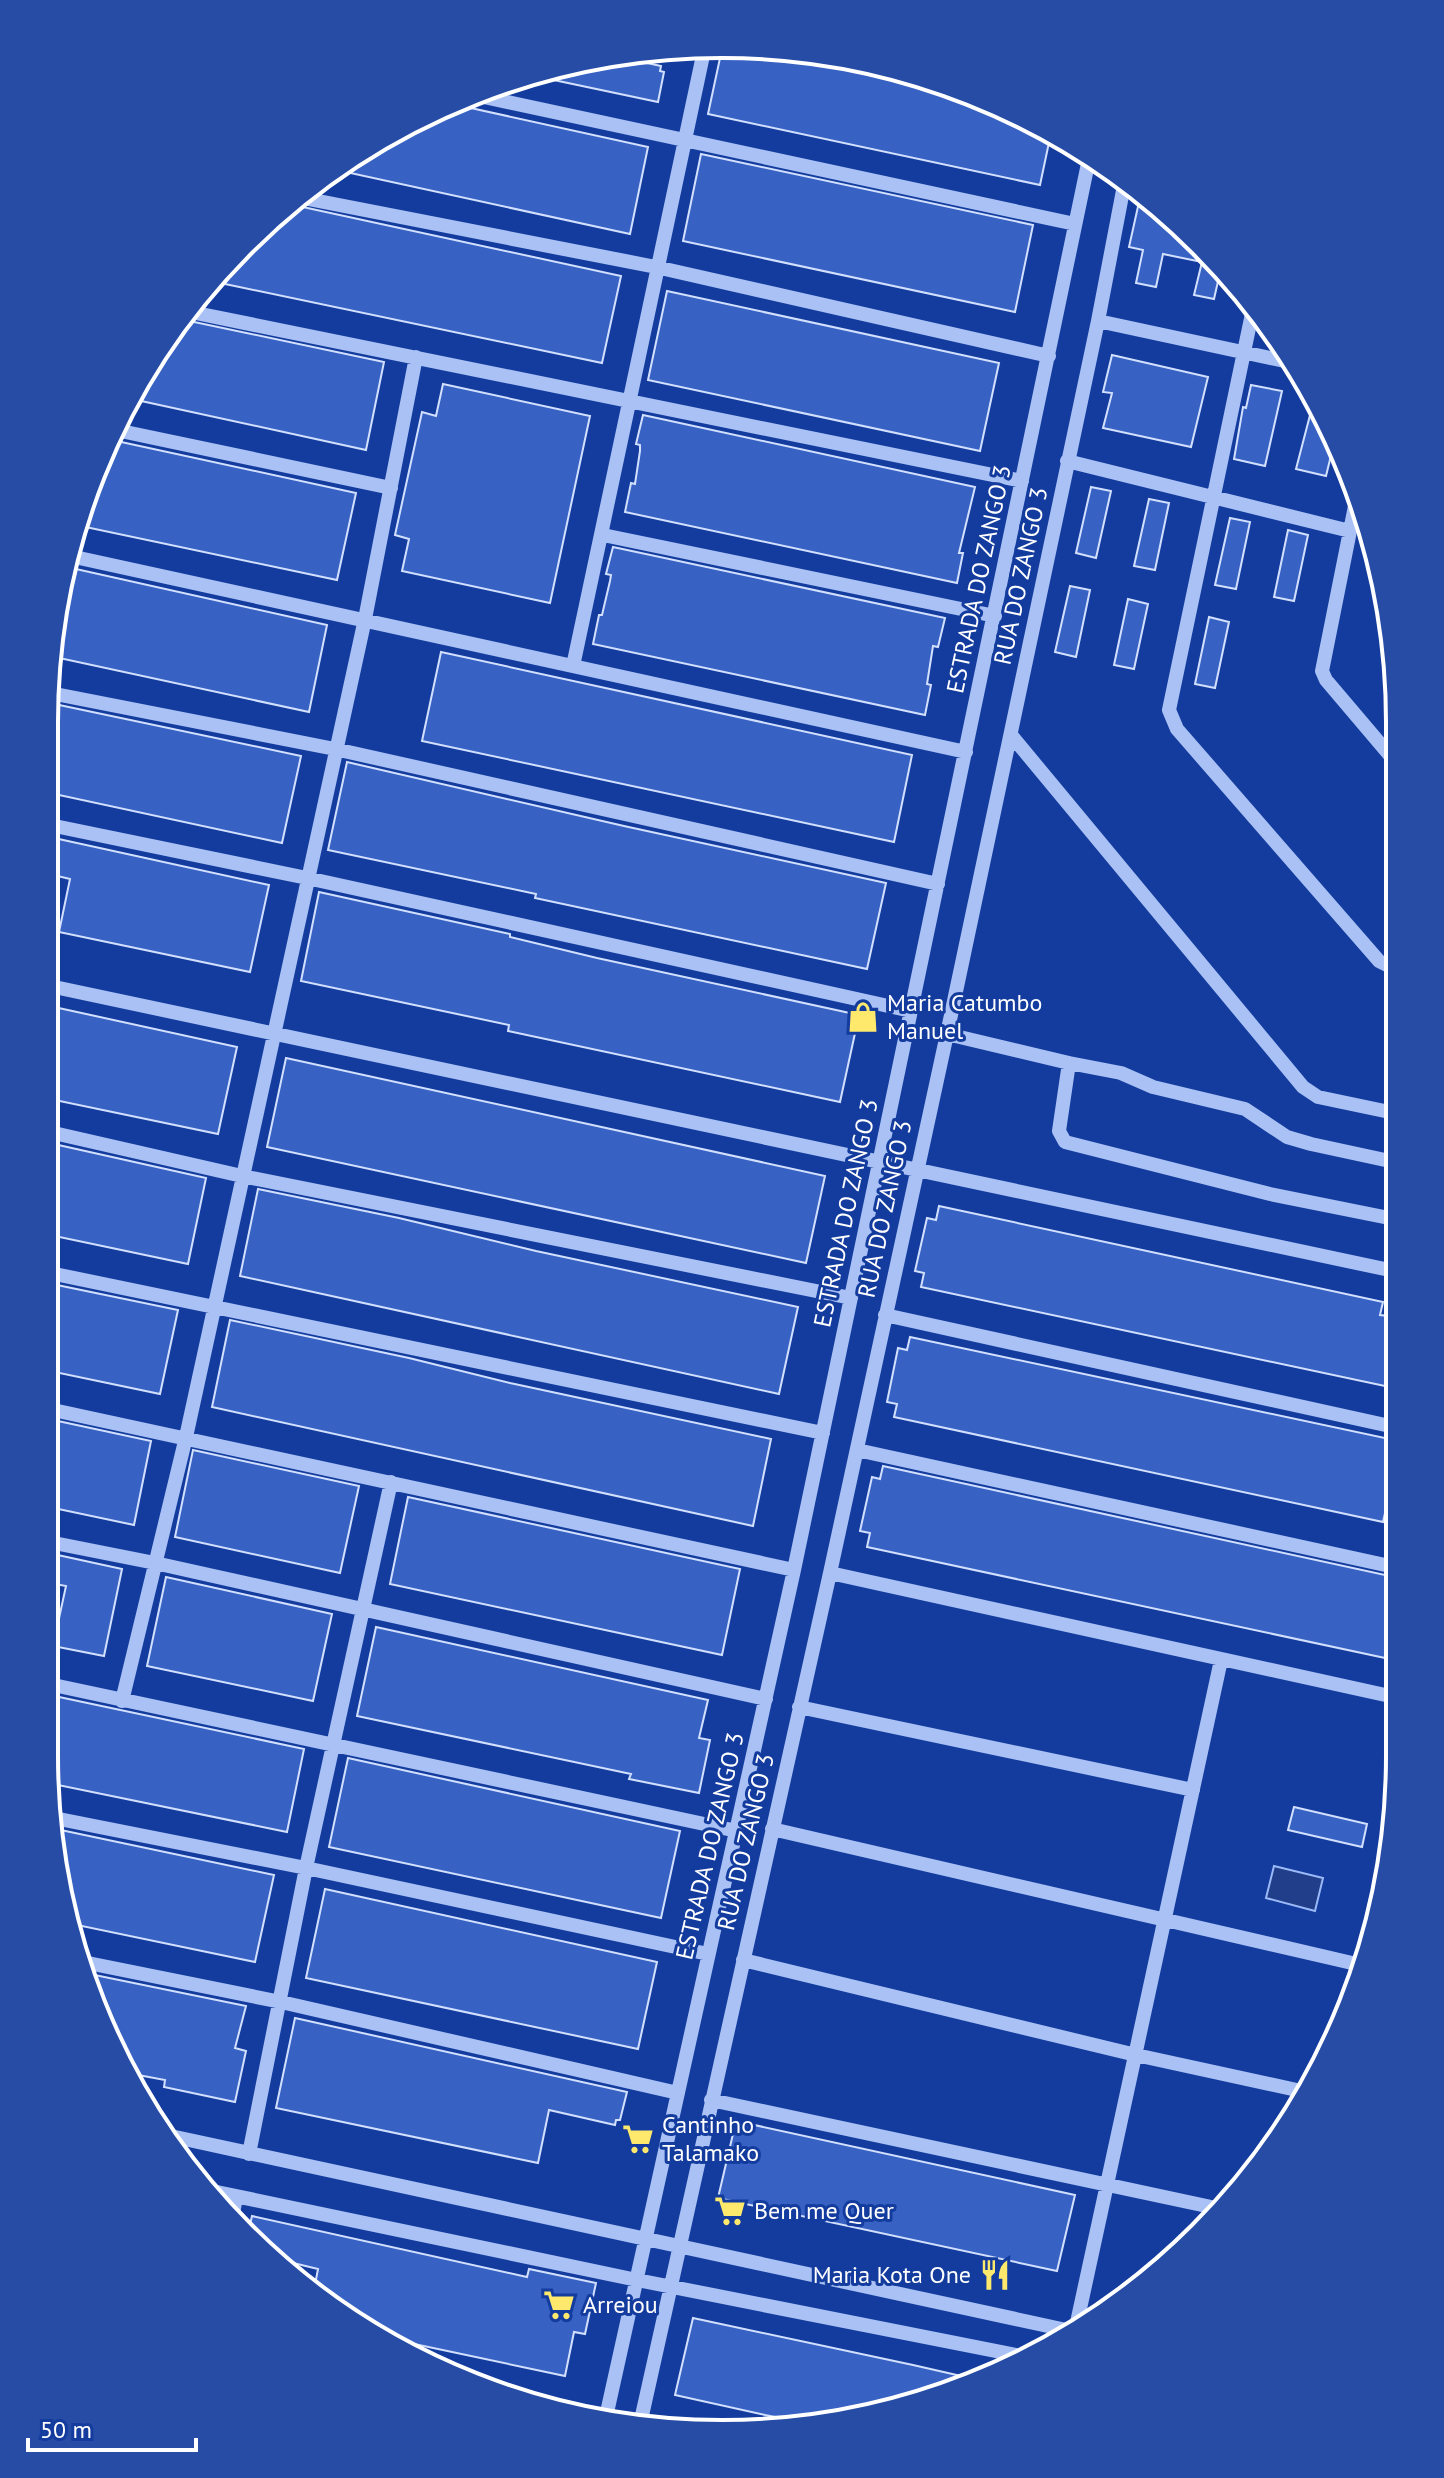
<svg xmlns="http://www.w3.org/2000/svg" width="1444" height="2478" font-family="'PT Sans',sans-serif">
<rect width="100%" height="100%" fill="#133c9e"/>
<path fill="#203e89" stroke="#9bb9f7" stroke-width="2" d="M1274 1866 1323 1878 1315 1911 1266 1898Z"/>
<path fill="#3762c4" stroke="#d2e0fe" stroke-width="2" d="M723 44 854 57 981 95 1051 133 1040 185 708 114Z
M592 57 618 62 619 57 661 66 660 71 664 72 658 102 530 75Z
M448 103 648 147 630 234 332 169 345 159Z
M701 154 1033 225 1015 312 683 241Z
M1141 193 1202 243 1221 268 1214 299 1194 295 1202 262 1163 254 1156 287 1136 283 1143 250 1129 247Z
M289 204 621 276 602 363 211 281 242 243Z
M667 291 999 363 980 451 648 380Z
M180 319 384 362 366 450 132 399 158 346Z
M1112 355 1208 377 1191 447 1103 428 1112 393 1103 392Z
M443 384 590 416 550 603 402 571 409 539 395 535 422 412 436 416Z
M1251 385 1282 391 1265 466 1234 459 1243 407 1246 408Z
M1315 396 1335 439 1326 476 1296 469Z
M643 415 975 487 959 553H963L957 583 625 512 631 483 635 484 640 451V445L636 444Z
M112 440 356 493 337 580 76 525 80 504Z
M1091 487 1111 491 1096 558 1076 553Z
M1149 499 1169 503 1155 570 1134 566Z
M1230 518 1250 522 1236 589 1215 585Z
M1288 530 1308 535 1294 601 1274 597Z
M613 547 945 618 938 647 933 646 927 684 931 685 925 715 593 644 599 615H602L610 581 611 575 606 574Z
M67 567 327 625 309 712 50 656Z
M1070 586 1090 590 1076 657 1055 652Z
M1128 599 1148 604 1134 669 1114 665Z
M1209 617 1229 622 1215 688 1195 684Z
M441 652 912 755 894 842 422 741Z
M45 702 301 756 282 843 45 792Z
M347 762 624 826 886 883 867 969 535 898 536 894 328 850Z
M45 836 269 885 250 972 59 932 70 879 45 873Z
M319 892 510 934V937L597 958 859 1015 840 1102 508 1031 509 1025 301 981Z
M45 1005 237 1047 218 1134 45 1098Z
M286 1058 825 1176 806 1263 267 1147Z
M45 1142 206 1178 188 1264 45 1234Z
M258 1189 399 1218 536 1251 798 1307 779 1394 240 1276Z
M939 1206 1383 1302 1380 1315 1399 1317V1389L921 1287 924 1273 915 1271 927 1218 936 1220Z
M57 1285 178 1310 160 1394 45 1370V1342Z
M230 1320 409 1358 510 1383 771 1439 753 1526 212 1407Z
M910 1337 1399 1441V1512L1386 1509 1383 1522 894 1417 897 1404 887 1402 898 1348 907 1350Z
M44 1418 151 1441 134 1525 44 1506Z
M193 1450 359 1486 340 1573 175 1537Z
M883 1466 1399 1578V1661L867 1547 870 1533 860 1531 872 1477 880 1479Z
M408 1497 740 1569 722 1655 390 1584Z
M44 1552 122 1569 104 1656 53 1646 66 1586 44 1582Z
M166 1577 332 1614 313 1701 147 1666Z
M376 1627 708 1700 699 1738 710 1740 699 1793 629 1779 631 1774 357 1716Z
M45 1694 304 1749 287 1832 48 1783 44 1756Z
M348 1758 680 1831 661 1918 329 1847Z
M1294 1807 1367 1824 1362 1847 1288 1830Z
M56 1829 274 1875 255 1962 72 1924Z
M325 1889 657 1962 638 2049 306 1978Z
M80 1972 246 2006 235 2048 246 2051 235 2102 164 2087 165 2080 133 2074Z
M295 2018 627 2092 620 2120H616L615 2125 549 2110 538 2163 276 2108Z
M736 2121 1075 2195 1057 2271 718 2198Z
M252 2216 527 2277 529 2269 596 2283 585 2334 574 2332 565 2376 386 2338 345 2319 314 2290 318 2269 281 2260 249 2229Z
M693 2318 913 2365 983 2381 806 2423 765 2415 675 2395Z"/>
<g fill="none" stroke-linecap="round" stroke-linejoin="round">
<path stroke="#a9c1f4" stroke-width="14" d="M470 94 1075 224
M298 197 656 267 1049 356
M1253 309 1169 710 1177 729 1379 961 1399 971
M186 311 1022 481
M1098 321 1294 363
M116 430 391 488
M1067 461 1350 531
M1358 491 1322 671 1326 680 1399 766
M603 535 995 616
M70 556 966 752
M573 666 705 46
M45 692 335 749 938 884
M1011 735 1303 1087 1318 1097 1399 1114
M45 824 307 878 911 1011
M45 985 1399 1272
M947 1034 1069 1063 1121 1073 1153 1087 1245 1109 1287 1137 1311 1144 1399 1163
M1069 1063 1059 1131 1065 1142 1270 1194 1399 1220
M45 1131 242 1176 851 1298
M45 1272 823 1433
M885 1315 1399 1428
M44 1408 794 1570
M857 1450 1399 1568
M44 1541 155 1563 766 1699
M830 1573 1399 1698
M44 1683 737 1831
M122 1701 186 1437 365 619 416 357
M799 1707 1193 1790
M54 1818 306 1868 708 1954
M772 1829 1365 1966
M743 1960 1136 2055 1306 2092
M78 1961 281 2002 678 2093
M711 2100 1216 2208
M166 2135 1071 2331
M249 2154 306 1868 391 1482
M207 2190 637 2280 1026 2357
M233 2214 236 2197
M1076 2327 1221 1660
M531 2404 574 2413
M606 2417 794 1570 1090 154
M641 2420 830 1573 947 1034 1098 321 1125 180"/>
</g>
<defs>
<symbol id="shop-bare" viewBox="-9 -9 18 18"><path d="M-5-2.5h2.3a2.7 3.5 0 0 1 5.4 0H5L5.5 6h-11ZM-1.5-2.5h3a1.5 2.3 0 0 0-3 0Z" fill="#ffe96c" stroke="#133c9e" stroke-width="2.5" paint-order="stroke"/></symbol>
<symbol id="supermarket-bare" viewBox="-9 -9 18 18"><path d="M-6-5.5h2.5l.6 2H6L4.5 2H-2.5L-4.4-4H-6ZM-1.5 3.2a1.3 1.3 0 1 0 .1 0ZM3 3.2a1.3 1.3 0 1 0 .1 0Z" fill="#ffe96c" stroke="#133c9e" stroke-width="2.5" paint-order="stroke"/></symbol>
<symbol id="restaurant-bare" viewBox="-9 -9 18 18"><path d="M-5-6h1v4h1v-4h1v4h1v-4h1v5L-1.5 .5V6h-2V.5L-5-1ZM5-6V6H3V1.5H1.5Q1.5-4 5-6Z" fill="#ffe96c" stroke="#133c9e" stroke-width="2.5" paint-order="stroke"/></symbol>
</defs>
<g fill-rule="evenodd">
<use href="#shop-bare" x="841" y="995" width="44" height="44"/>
<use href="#supermarket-bare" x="616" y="2117" width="44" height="44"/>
<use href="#supermarket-bare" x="708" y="2189" width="44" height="44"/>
<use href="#restaurant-bare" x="973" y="2253" width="44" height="44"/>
<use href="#supermarket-bare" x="537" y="2283" width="44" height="44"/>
</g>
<g text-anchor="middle" stroke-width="6" stroke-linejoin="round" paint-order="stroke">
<g font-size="24" fill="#fff" stroke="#133c9e">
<text transform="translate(1021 576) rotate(-78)" y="8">RUA DO ZANGO 3</text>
<text transform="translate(979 579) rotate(-78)" y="8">ESTRADA DO ZANGO 3</text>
<text transform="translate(885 1209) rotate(-78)" y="8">RUA DO ZANGO 3</text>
<text transform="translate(846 1213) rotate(-78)" y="8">ESTRADA DO ZANGO 3</text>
<text transform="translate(746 1842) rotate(-77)" y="8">RUA DO ZANGO 3</text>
<text transform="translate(710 1846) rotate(-77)" y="8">ESTRADA DO ZANGO 3</text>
</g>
<g font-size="24" fill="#fff" stroke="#133c9e" text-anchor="start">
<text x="887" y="1011">Maria Catumbo<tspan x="887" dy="28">Manuel</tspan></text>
<text x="662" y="2133">Cantinho<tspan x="662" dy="28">Talamako</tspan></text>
<text x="754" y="2219">Bem me Quer</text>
<text x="971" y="2283" text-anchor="end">Maria Kota One</text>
<text x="583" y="2313">Arreiou</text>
</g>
</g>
<path d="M0 0H1444V2478H0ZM722 58H722A664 664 0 0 1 1386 722V1756A664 664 0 0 1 722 2420H722A664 664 0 0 1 58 1756V722A664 664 0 0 1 722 58Z" fill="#264ca6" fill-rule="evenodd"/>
<path fill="none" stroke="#fff" stroke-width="4" d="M722 58H722A664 664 0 0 1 1386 722V1756A664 664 0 0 1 722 2420H722A664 664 0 0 1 58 1756V722A664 664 0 0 1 722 58Z"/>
<path d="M28 2438v12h168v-12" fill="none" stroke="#ffffff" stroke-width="4"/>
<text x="40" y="2438" font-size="24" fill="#ffffff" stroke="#133c9e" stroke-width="6" paint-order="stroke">50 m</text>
</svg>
